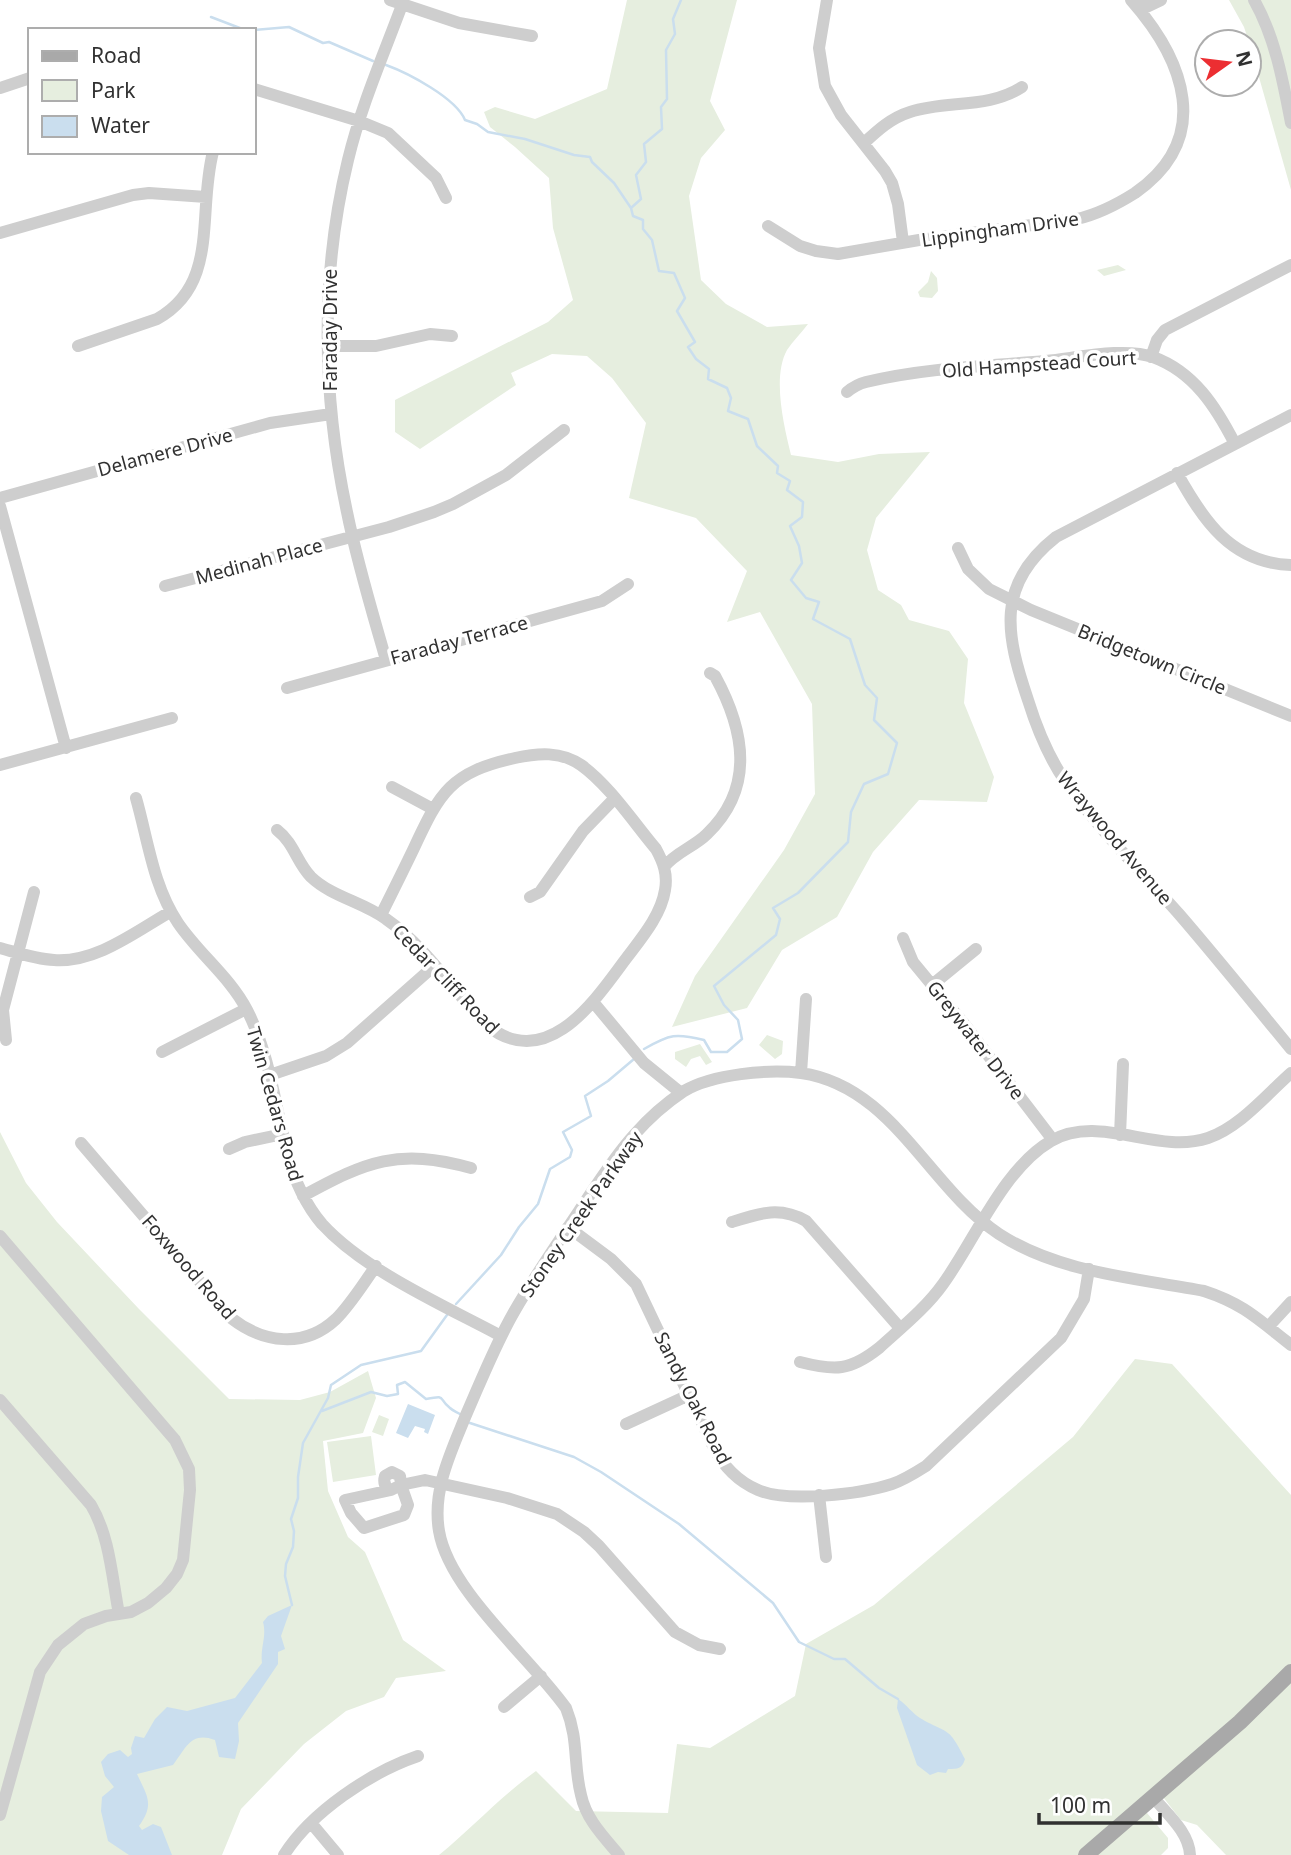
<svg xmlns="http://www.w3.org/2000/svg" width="1291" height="1855" font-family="'Noto Sans',sans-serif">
<rect width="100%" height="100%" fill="#fff"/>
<path fill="#e6eedf" d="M627 0H737L710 101 725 130 701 158 689 196 701 280 726 304 767 327 808 324C802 332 793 341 787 350 772 377 784 426 791 455L838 462 879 454 930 452 876 518 867 550 878 590 901 605 909 620 949 631 968 659 964 703 994 777 987 802 919 800 873 852 837 917 782 950 747 1008 672 1027 695 976 784 850 815 794 812 704 760 612 727 622 747 571 696 518 629 498 646 423 612 378 587 356 552 354 511 373 516 385 420 449 395 432V400L548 322 573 300 553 228 549 178 515 147 490 127 484 112 495 107 535 119 607 89Z
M1229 0H1291V190L1249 42 1244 27Z
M1118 265 1126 270 1104 276 1097 270Z
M931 271 937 278 938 291 932 298 920 297 918 292 928 282Z
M767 1035 783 1041 782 1054 775 1059 759 1045Z
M700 1044 712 1062 706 1065 700 1056 691 1059 686 1067 675 1059V1052Z
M0 1132 26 1183 57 1222 139 1309 229 1399 300 1400 330 1392 368 1371 376 1398 363 1433 323 1441 328 1491 348 1537 365 1552 403 1640 446 1671 396 1678 384 1697 346 1711 304 1744 241 1809 222 1855H0Z
M1135 1359 1172 1364 1291 1495V1855H1226L1197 1825 1181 1820 1159 1792 1142 1807 1168 1838V1848L1161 1855H439C472 1828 501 1796 536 1771L576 1811 668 1813 677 1744 710 1748 795 1696 806 1644 874 1605 1073 1437Z
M379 1415 389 1419 383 1436 372 1432Z
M371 1436 376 1475 333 1482 327 1442Z"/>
<path fill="#cadeee" d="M408 1404 435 1415 428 1434 424 1432 425 1429 415 1426 408 1438 396 1433Z
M292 1605 281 1636 285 1649 278 1652V1664L238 1723 239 1741 235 1759 219 1757 215 1740C191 1731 186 1748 173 1765L137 1774C147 1796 155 1804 139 1826L142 1830 153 1824 161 1827 172 1855H129L108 1841 101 1811 102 1797 114 1787 105 1776 101 1762 108 1754 120 1750 128 1757 132 1754 131 1748 135 1736 144 1738 155 1719 167 1707 187 1711 235 1698 262 1663C260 1647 267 1637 263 1622L268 1616Z
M898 1699C907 1705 912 1713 920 1718 949 1735 948 1725 965 1759 962 1769 958 1769 948 1769L946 1773 938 1772 930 1775 917 1765 897 1708Z"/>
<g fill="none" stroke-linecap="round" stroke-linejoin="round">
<path stroke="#cadeee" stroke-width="2.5" d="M211 17 245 30
M254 30 289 27 323 43 329 42 373 61
M386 65C408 73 456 98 465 120L477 124 488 132 525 139 574 155 590 157 592 162 614 183 631 208
M644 1049C670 1034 676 1033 704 1040L711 1052H727L742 1039 738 1020 724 1005 714 986 776 935 780 919 773 908 798 893 848 842 851 812 864 784 888 774 897 743 874 720 877 698 865 685 850 639 813 619 819 602 806 598 791 580 802 563 799 546 790 526 802 517 803 502 787 490 790 481 777 473 778 466 757 446 748 419 728 411 731 398 727 388 708 379 709 369 696 359 688 347 695 342 677 311 685 298 674 273 659 271 652 240 643 229V220L633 216 631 208 641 199 636 175 646 162 644 144 662 129 661 107 667 99 666 50 675 34 673 19 681 0
M456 1304 501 1255 519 1227 538 1204 550 1169 570 1157 572 1150 563 1132 591 1116 585 1096 608 1081 634 1059
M322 1411 371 1392 387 1396 398 1394 397 1385 405 1382 426 1399C448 1395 437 1398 450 1408 453 1411 457 1412 460 1414
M470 1423 574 1457 601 1472 679 1524 773 1603 799 1642 834 1659H845L879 1688 898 1699
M292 1605 285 1576 286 1564 293 1547 294 1531 291 1519 298 1498V1477L303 1443 328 1398 331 1385 361 1365 421 1351 447 1315"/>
<path stroke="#cecece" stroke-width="12" d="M390 0 459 23 532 36
M827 0 819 48 825 86 841 115 885 171 892 183 898 204 903 242
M1146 0 1140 10 1161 0
M1254 0C1275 37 1283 81 1291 123
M0 88 30 78
M254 89 359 121 388 133 436 178 446 198
M864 143C878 130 891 118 910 112 947 100 988 109 1022 87
M768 226 800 246 816 251 838 254 919 240 1077 219C1099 214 1116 205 1135 193 1214 138 1184 60 1131 0
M0 233 133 195 149 193 206 197
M78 346 157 319C220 284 197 213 213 152
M327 346H376L430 334 452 336
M1151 357 1157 340 1165 330 1291 265
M847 392C853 387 858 384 866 382 924 368 987 366 1046 361 1077 358 1124 347 1153 357 1194 372 1216 407 1235 444
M1291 415 1056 537C995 585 1006 635 1028 700 1037 729 1048 756 1065 781 1098 829 1141 871 1179 914 1217 958 1254 1004 1291 1049
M1177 473C1203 520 1231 563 1291 565
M0 498 270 423 331 414
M0 506 66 748
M958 548 968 569 989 589 1031 610 1291 716
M165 586 389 527 434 512 453 504 506 475 564 430
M386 660C372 611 357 562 347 512 322 396 320 275 348 160 361 106 383 56 402 5
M287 688 602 601 628 584
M0 765 172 718
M392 787 433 809
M136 798C148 840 153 886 178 923 199 954 230 977 247 1010 270 1055 275 1105 287 1153 294 1179 305 1204 322 1224 365 1271 445 1306 501 1336
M277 830C294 843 297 863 311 877 332 897 363 902 386 919 425 946 453 990 485 1024 545 1073 592 1005 625 960 640 940 661 916 665 890 668 874 663 862 656 849 634 823 609 785 581 765 561 751 538 753 515 758 451 772 440 792 414 848 403 871 392 893 381 915
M664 867C676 852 694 847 707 834 756 787 744 729 715 676L710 673
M530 897 540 892 583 831 614 799
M903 938 913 962 965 1025 1053 1140
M0 948C18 953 35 959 54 960 96 963 135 932 170 912
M932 985 976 949
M594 1003 644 1063 681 1093
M6 1040 3 1010 34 892
M162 1052 246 1009
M801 1073 806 999
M270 1075 326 1056 347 1043 434 966
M1120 1135 1123 1064
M81 1143 231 1318C263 1343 304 1349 336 1319 351 1304 363 1284 376 1266
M229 1149 245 1142 283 1134
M303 1196C367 1161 398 1148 471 1168
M732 1222C760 1213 780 1206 806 1221L900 1328
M568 1227 611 1259 636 1284 713 1446C723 1466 737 1481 758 1490 788 1503 861 1494 892 1484 904 1480 915 1473 926 1466L1061 1338 1084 1299 1089 1269
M0 1236 175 1440 189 1469 190 1490 183 1560 177 1574 166 1588 148 1603 131 1612 106 1616 84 1624 58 1645 40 1672 0 1815
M1269 1326 1291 1302
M800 1362C835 1371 850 1371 879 1348 901 1328 926 1308 943 1284 975 1240 1003 1169 1051 1141 1100 1113 1156 1155 1208 1138 1240 1127 1266 1095 1291 1073
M0 1400 91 1505C110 1537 112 1578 119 1614
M626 1424 689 1395
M391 1490 345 1500 351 1513 364 1528 404 1515 408 1505 401 1485 391 1490C385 1488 383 1483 385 1476L392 1472 400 1476 401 1485 425 1480 507 1498 557 1514 584 1532 599 1546 675 1632 699 1645 720 1649
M819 1495 826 1557
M504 1707 541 1676
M1153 1797C1167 1814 1189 1832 1190 1855
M312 1824 338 1855
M284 1855C311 1812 371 1772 418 1756
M619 1855C603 1836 586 1819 581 1795 573 1764 579 1740 566 1708 530 1657 449 1591 439 1531 432 1490 451 1452 466 1415 481 1381 495 1345 514 1312 534 1277 557 1244 579 1211 596 1186 613 1158 634 1135 648 1119 666 1103 684 1091 713 1074 768 1069 801 1073 893 1086 928 1187 999 1234 1059 1273 1136 1278 1204 1291 1244 1304 1259 1320 1291 1345"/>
<path stroke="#a9a9a9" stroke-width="16" d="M1086 1855 1240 1722 1291 1672"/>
</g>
<g text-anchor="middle" stroke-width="7" stroke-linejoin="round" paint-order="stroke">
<g font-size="19" fill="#313131" stroke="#fff">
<text transform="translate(1000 229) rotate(-8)" y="7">Lippingham Drive</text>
<text transform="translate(330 330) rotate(-90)" y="7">Faraday Drive</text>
<text transform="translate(1039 364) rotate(-4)" y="7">Old Hampstead Court</text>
<text transform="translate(165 452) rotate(-15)" y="7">Delamere Drive</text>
<text transform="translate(259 561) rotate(-15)" y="7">Medinah Place</text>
<text transform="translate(459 640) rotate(-15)" y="7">Faraday Terrace</text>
<text transform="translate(1152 659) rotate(22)" y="7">Bridgetown Circle</text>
<text transform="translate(1115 838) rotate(50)" y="7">Wraywood Avenue</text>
<text transform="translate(446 979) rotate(46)" y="7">Cedar Cliff Road</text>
<text transform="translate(976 1040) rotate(52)" y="7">Greywater Drive</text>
<text transform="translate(275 1104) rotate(74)" y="7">Twin Cedars Road</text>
<text transform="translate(581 1214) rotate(-55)" y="7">Stoney Creek Parkway</text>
<text transform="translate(189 1267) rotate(49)" y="7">Foxwood Road</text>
<text transform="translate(693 1398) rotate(63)" y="7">Sandy Oak Road</text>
</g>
</g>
<rect x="28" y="28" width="228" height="126" fill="#ffffff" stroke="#adadad" stroke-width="2"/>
<rect x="42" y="51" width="35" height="10" fill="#a9a9a9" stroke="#adadad" stroke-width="2"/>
<text x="91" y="63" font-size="21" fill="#313131">Road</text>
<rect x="42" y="80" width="35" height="21" fill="#e6eedf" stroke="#adadad" stroke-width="2"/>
<text x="91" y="98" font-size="21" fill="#313131">Park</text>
<rect x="42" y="116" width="35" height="21" fill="#cadeee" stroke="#adadad" stroke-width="2"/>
<text x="91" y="133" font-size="21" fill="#313131">Water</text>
<g transform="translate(1228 63) rotate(76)"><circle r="33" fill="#ffffff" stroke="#adadad" stroke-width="2"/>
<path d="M0-5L12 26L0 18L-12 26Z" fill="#ec2e32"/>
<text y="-10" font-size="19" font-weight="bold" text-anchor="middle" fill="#313131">N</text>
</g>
<path d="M1039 1813v10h121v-10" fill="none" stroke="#313131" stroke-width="3.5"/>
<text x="1050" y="1813" font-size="21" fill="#313131" stroke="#ffffff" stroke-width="5" paint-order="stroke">100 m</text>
</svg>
